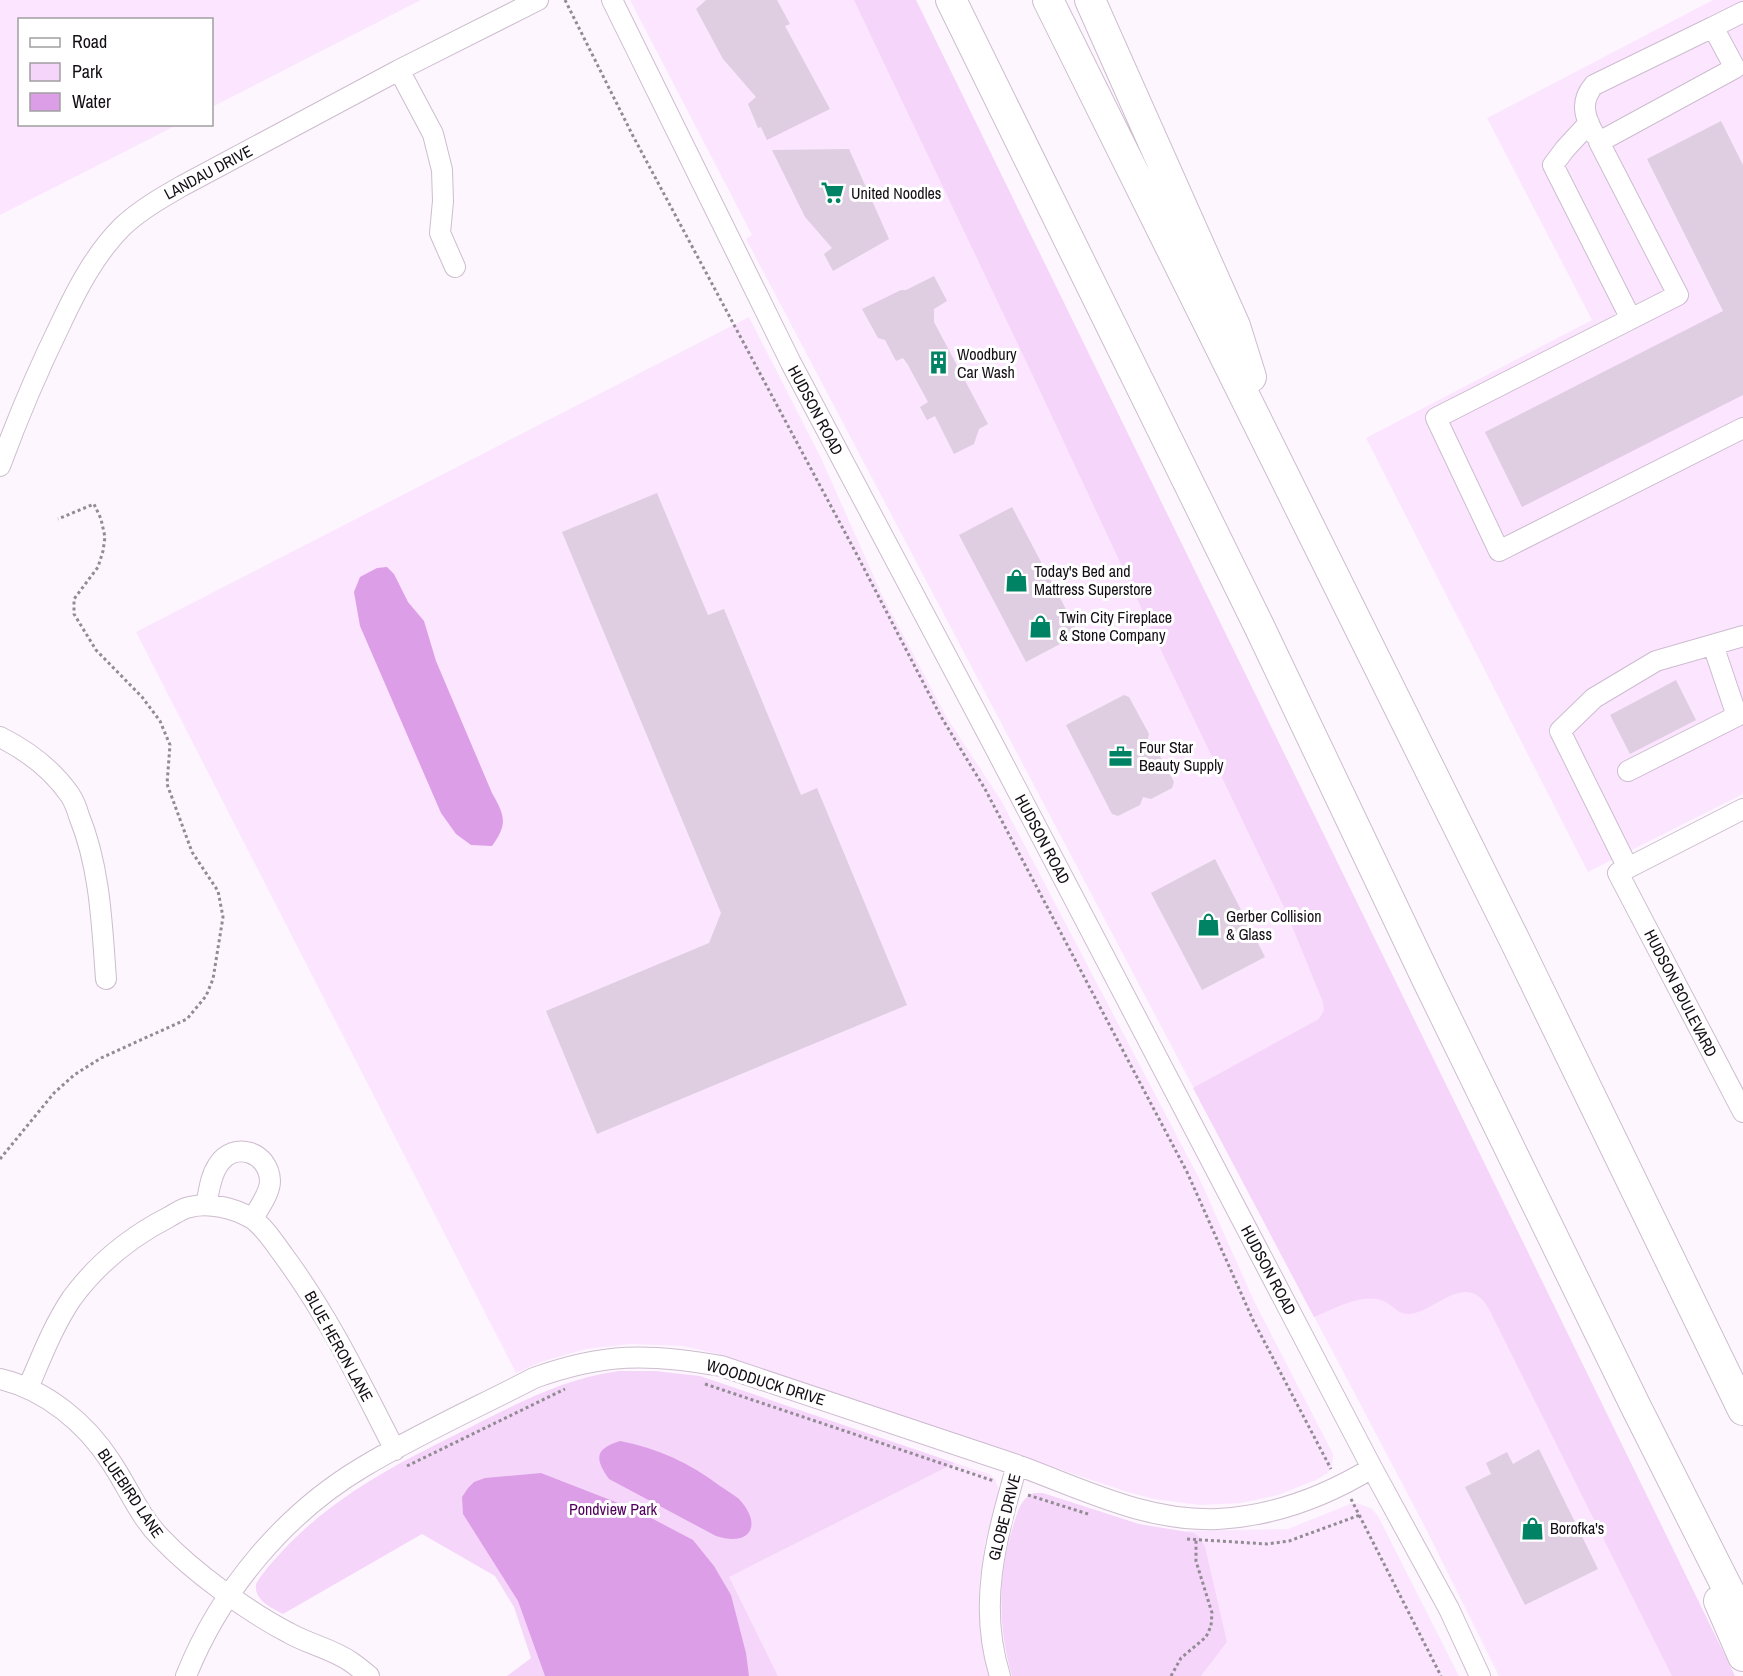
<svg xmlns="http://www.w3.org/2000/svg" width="1743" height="1676" font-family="'Archivo Narrow',sans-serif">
<rect width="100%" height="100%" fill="#fdf6fe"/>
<path fill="#fbe5ff" d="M0 0H421L212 107V20H20V124L177 125 0 215Z
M630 0H916L1735 1676H1499L1424 1525 746 239 752 235Z
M1713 0H1743V794L1588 872 1366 438 1592 320 1487 118Z
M749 317 821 458 883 597 947 718 1002 802 1201 1182 1254 1301 1333 1454 1332 1465 1328 1473 1316 1480 1278 1495 1242 1503 1200 1505 1154 1499 1124 1491 740 1361 714 1353 682 1346 631 1344 586 1349 541 1362 516 1373 136 632Z
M955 1463 989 1474 995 1479 1000 1492 985 1542 979 1588 981 1634 989 1676H778L728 1577Z
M1357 1503 1371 1508 1378 1516 1459 1676H1201L1227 1642 1203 1543 1196 1535 1186 1531 1288 1529 1350 1504Z"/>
<path fill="#f5d6fa" d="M854 0H916L1735 1676H1672L1489 1309C1466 1268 1434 1314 1408 1314 1398 1314 1392 1305 1384 1301 1362 1292 1334 1309 1314 1317L1193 1088 1319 1019 1324 1010 1323 1002 1285 909 1169 667 1034 378Z
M619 1371H655L700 1376 955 1463 729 1577 778 1676H507L531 1658 514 1607 495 1576 422 1534 283 1614C270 1607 254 1600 256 1584 264 1570 277 1557 288 1545 339 1493 402 1461 467 1429 518 1403 562 1379 619 1371Z
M1034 1493H1043L1139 1524 1194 1533 1200 1538 1205 1547 1227 1642 1201 1676H1012C997 1625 998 1573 1014 1523 1018 1511 1021 1498 1034 1493Z"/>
<path fill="#dc9ee6" d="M387 567 394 574 408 602 424 621 436 661 492 793C505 816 508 824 492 846L471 845 456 834 441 813 360 626 354 592 360 577 377 568Z
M620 1441C657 1448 690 1463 720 1486 726 1490 733 1494 739 1499 764 1526 749 1547 716 1536L609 1479C595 1459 594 1449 620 1441Z
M541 1473 636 1510 693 1540 714 1566 731 1595 746 1653 749 1676H545L518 1601 463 1514 462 1497 468 1488 474 1482 485 1478Z"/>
<path fill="#dfcee1" d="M706 0H777L790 24 785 26 830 109 767 140 761 127 758 128 748 104 756 97 723 59 696 9Z
M1721 121 1743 165V395L1522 507 1485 432 1723 311 1647 159Z
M849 149 889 239 833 271 824 254 832 248 805 217 772 150Z
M934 276 947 301 934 309V322L988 424 979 429 974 444 954 454 935 416 927 420 920 407 928 402 908 365 903 358 896 361 885 340 878 338 862 309 901 290H906Z
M657 493 708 615 724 609 801 795 817 788 907 1005 597 1134 546 1011 709 943 721 913 562 532Z
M1012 507 1079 634 1026 662 959 535Z
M1676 680 1696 720 1630 754 1610 715Z
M1124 695 1129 697 1149 734 1147 742 1154 745 1174 782 1172 788 1151 799 1143 797 1140 805 1118 816 1112 814 1066 725Z
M1215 859 1265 957 1202 990 1151 893Z
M1539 1449 1598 1569 1525 1605 1465 1487 1491 1474 1486 1463 1507 1452 1513 1464Z"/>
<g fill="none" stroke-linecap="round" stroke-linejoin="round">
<defs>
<path id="minor" d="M612 0 791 363 992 742 1372 1468 1449 1609 1480 1676
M1743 12 1713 27 1735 68 1599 142 1678 295 1436 418 1499 551 1743 428
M399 70 433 134 442 170 443 201 440 233 455 267
M1589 123 1565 149 1553 165 1631 319
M1594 134C1584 116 1580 101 1594 85L1713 27
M0 466C18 417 38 370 61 323 77 289 95 254 122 227 140 210 161 198 182 186L399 70 538 0
M0 737C28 751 52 769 70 795 74 801 77 809 79 816 100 867 102 925 106 979
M1628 771 1737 716 1713 645
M1743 809 1618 873 1743 1112
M1628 868 1560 731 1594 698 1656 661 1743 636
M206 1205C209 1192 210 1177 218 1165 234 1140 269 1152 270 1181 270 1193 259 1208 253 1218
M0 1379C46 1390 86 1423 111 1462 128 1487 139 1516 161 1538 193 1572 247 1611 289 1633 308 1644 333 1649 351 1662 357 1666 363 1671 369 1676
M28 1388C41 1358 53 1326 72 1298 97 1264 132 1236 169 1217 176 1213 183 1208 190 1207 209 1202 234 1208 251 1218 264 1226 275 1244 284 1256 329 1317 360 1382 395 1450
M186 1676C220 1591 284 1514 363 1467 418 1434 478 1407 534 1378 603 1353 649 1353 721 1366 818 1398 916 1431 1014 1464 1081 1488 1145 1522 1218 1519 1273 1516 1326 1496 1372 1468
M1000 1676C977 1603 997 1536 1017 1465"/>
<path id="highway" d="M951 0 1259 626 1428 981 1635 1405 1743 1619
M1048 0 1517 945 1743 1410
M1090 0 1235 326 1251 377
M1719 1601 1743 1656"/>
</defs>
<use href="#minor" stroke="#cdbccf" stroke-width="22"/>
<use href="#highway" stroke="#cdbccf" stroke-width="32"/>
<path stroke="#928b93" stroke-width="3" stroke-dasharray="3 3" stroke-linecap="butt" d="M565 0 633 136 856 553 940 715 985 789 1187 1172 1253 1320 1331 1469
M0 1159 54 1093 74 1075 101 1058 187 1019 206 996 213 979 223 917 218 891 192 852 167 784 170 745 160 721 142 697 96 650 74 614V599L98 567 103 551 105 537 101 519 94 504 58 519
M705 1384 994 1481
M407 1466 565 1389
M1028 1495 1088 1514
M1351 1499 1441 1676
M1187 1539 1267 1544 1289 1541 1360 1515
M1171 1676 1181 1658 1206 1637 1211 1626 1212 1613 1196 1561V1540"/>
<use href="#minor" stroke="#fff" stroke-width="20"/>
<use href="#highway" stroke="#fff" stroke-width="30"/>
</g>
<defs>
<symbol id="supermarket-bare" viewBox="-9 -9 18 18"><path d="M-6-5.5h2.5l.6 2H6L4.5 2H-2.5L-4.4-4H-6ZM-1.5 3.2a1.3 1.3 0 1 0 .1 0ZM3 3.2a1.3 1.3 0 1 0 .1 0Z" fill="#008264" stroke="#fff" stroke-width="2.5" paint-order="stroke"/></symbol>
<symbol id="building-bare" viewBox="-9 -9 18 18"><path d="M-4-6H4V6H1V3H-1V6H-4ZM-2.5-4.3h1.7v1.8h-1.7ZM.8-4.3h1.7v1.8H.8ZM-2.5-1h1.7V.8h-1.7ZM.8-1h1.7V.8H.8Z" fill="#008264" stroke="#fff" stroke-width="2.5" paint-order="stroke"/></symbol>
<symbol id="shop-bare" viewBox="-9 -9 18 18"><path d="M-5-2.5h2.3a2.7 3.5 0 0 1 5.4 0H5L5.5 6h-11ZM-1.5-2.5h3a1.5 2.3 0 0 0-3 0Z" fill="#008264" stroke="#fff" stroke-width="2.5" paint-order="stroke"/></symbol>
<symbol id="office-bare" viewBox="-9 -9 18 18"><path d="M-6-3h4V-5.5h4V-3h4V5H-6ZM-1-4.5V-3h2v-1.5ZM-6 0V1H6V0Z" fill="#008264" stroke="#fff" stroke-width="2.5" paint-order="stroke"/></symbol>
</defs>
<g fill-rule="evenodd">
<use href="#supermarket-bare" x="816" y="176" width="33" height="33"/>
<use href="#building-bare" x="922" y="346" width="33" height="33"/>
<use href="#shop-bare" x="1000" y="564" width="33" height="33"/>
<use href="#shop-bare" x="1024" y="610" width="33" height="33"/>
<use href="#office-bare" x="1104" y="740" width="33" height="33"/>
<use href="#shop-bare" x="1192" y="908" width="33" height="33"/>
<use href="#shop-bare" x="1516" y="1512" width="33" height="33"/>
</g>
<g text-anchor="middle" stroke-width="6" stroke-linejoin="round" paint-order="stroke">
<g font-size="16" fill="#140e15" stroke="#fff">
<text transform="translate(208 172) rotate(-28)" y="6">LANDAU DRIVE</text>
<text transform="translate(816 410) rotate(62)" y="6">HUDSON ROAD</text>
<text transform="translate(1043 839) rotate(62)" y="6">HUDSON ROAD</text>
<text transform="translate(1681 993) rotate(63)" y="6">HUDSON BOULEVARD</text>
<text transform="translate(1269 1270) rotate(62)" y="6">HUDSON ROAD</text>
<text transform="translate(339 1346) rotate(61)" y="6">BLUE HERON LANE</text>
<text transform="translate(766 1382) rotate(17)" y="6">WOODDUCK DRIVE</text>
<text transform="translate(131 1493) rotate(56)" y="6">BLUEBIRD LANE</text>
<text transform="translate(1004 1517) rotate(-76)" y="6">GLOBE DRIVE</text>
</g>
<g font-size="16" fill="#140e15" stroke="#fff" text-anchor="start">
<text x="851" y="199">United Noodles</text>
<text x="957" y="360">Woodbury<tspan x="957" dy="18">Car Wash</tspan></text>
<text x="1034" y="577">Today's Bed and<tspan x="1034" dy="18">Mattress Superstore</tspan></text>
<text x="1059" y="623">Twin City Fireplace<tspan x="1059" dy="18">&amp; Stone Company</tspan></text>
<text x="1139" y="753">Four Star<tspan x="1139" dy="18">Beauty Supply</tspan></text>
<text x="1226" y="922">Gerber Collision<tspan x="1226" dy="18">&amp; Glass</tspan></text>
<text x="1550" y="1534">Borofka's</text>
</g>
<g font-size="16" fill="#52005d" stroke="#fff">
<text x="613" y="1515">Pondview Park</text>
</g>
</g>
<rect x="18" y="18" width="195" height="108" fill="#ffffff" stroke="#a19fa1" stroke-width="1.5"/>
<rect x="30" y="38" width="30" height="9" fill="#ffffff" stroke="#a19fa1" stroke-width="1.5"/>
<text x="72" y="48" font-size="18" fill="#140e15">Road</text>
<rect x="30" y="63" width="30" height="18" fill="#f5d6fa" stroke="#a19fa1" stroke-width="1.5"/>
<text x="72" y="78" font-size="18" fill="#140e15">Park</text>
<rect x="30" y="93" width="30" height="18" fill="#dc9ee6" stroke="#a19fa1" stroke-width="1.5"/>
<text x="72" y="108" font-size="18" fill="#140e15">Water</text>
</svg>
